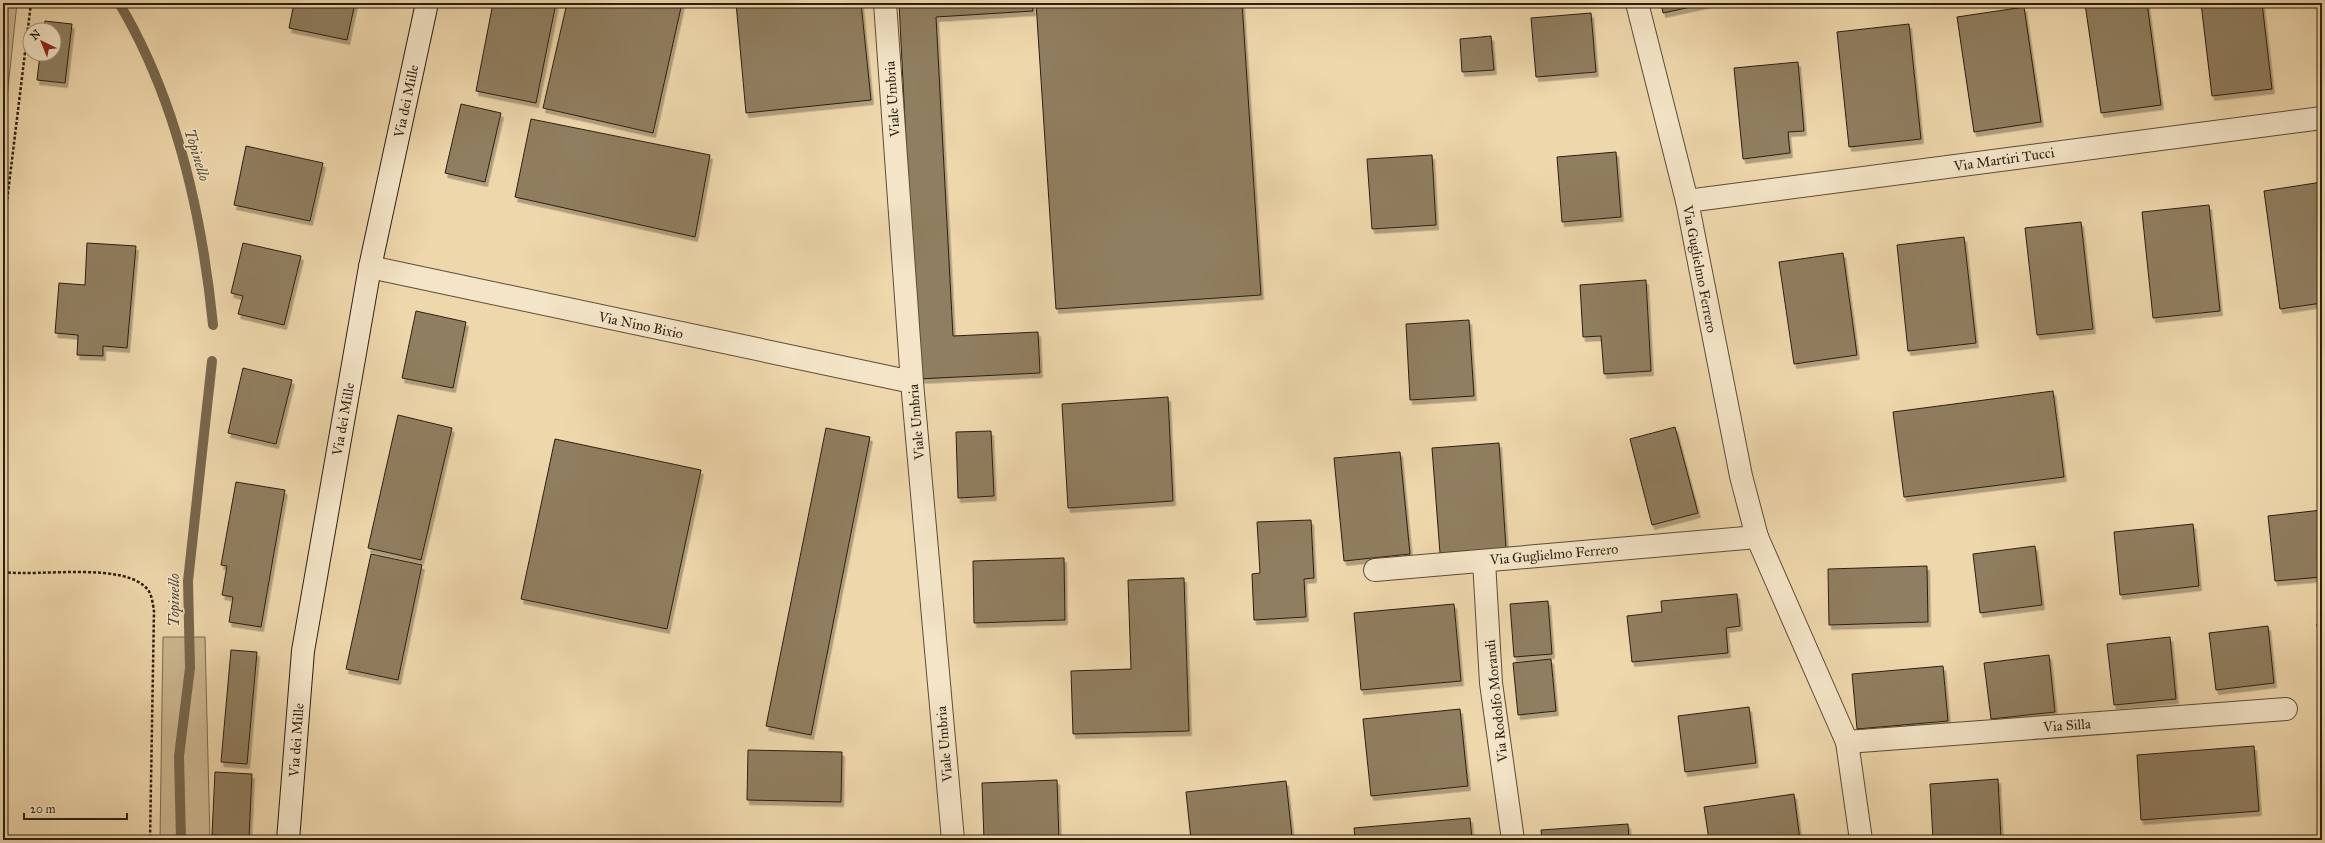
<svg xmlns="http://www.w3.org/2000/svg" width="2325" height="843" font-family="'IM FELL Great Primer',serif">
<defs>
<filter id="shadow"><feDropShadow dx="2.5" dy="4.5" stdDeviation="0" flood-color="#0004"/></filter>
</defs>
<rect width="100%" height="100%" fill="#eed7ab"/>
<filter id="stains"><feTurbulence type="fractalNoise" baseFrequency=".005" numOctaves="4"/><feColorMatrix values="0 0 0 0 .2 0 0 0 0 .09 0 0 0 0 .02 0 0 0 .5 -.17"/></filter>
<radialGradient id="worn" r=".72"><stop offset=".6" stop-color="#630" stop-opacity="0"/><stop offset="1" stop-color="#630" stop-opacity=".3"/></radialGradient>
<path fill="#cdb891" stroke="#7c6b50" d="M3 3H17L3 135Z
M163 637H205L210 840H160Z"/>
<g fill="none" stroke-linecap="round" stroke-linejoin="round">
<path stroke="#78674d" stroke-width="10" d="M119 3C177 100 202 214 213 325
M181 840 179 756 190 668 188 581 212 361"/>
</g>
<path fill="#907e61" stroke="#2b1e10" filter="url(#shadow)" d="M294 3H355L347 40 289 28Z
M493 3H556L536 103 476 91Z
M567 3H682L653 133 543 108Z
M736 3H861L871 100 746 113Z
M899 3H1032L1033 11 936 17 953 336 1038 332 1040 373 918 379Z
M1036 3H1242L1261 295 1056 309Z
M1661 3H1709L1663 13Z
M2147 3 2161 105 2101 113 2085 4Z
M2201 3H2262L2272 89 2212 96Z
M2024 7 2041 122 1974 132 1957 17Z
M1591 13 1596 72 1536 77 1531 18Z
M45 21 72 24 65 83 37 80 40 54H54V30H43Z
M1909 24 1921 139 1849 147 1837 32Z
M1491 36 1494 70 1462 72 1460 39Z
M1798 62 1804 131 1788 132 1790 153 1743 159 1734 68Z
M461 104 501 113 485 182 445 173Z
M531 119 710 155 695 237 515 197Z
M246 146 323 163 310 221 234 205Z
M1616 152 1621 217 1562 222 1557 157Z
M1432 155 1436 225 1372 229 1367 159Z
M2322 182V303L2280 309 2264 191Z
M2209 205 2220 311 2153 318 2142 212Z
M2081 222 2093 329 2037 335 2025 228Z
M1964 237 1976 343 1908 351 1897 245Z
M87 243 136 246 127 348 103 346V356L77 355 78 335 55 333 59 283 85 285Z
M243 243 301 256 284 325 238 314 243 296 231 293Z
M1843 253 1857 355 1794 364 1779 262Z
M1646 280 1651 371 1604 374 1601 336 1583 337 1580 285Z
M416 311 466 322 453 388 402 378Z
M1469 320 1474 396 1410 400 1406 324Z
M243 368 292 380 276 444 228 433Z
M2053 391 2064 477 1904 497 1893 412Z
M1168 397 1173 501 1068 508 1062 404Z
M398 415 452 428 421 560 368 548Z
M1675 427 1698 513 1652 525 1630 439Z
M826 428 870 437 811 735 766 726Z
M991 431 994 496 958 498 956 432Z
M555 439 701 470 667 629 521 599Z
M1499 443 1506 548 1440 553 1432 448Z
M1400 452 1410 554 1344 561 1334 458Z
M236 482 285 490 261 627 229 622 233 597 222 595 227 566 221 565Z
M2322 510V577L2275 581 2268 516Z
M1311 520 1314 578 1304 579 1306 617 1254 620 1252 574 1260 573 1257 522Z
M2193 524 2199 586 2120 595 2114 532Z
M2035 546 2042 605 1980 613 1973 554Z
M371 554 422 565 398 680 346 669Z
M1064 558 1065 620 974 623 973 561Z
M1927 566 1928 622 1829 625 1828 569Z
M1184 578 1189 731 1073 734 1071 671 1131 669 1128 580Z
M1737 594 1740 626 1726 628 1728 653 1632 662 1627 616 1662 612 1661 601Z
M1548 601 1552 654 1514 657 1510 604Z
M1454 604 1461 681 1361 690 1354 613Z
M2317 624H2322V663Z
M2268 626 2274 683 2216 690 2209 633Z
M2170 637 2176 699 2114 705 2107 644Z
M231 650 257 652 247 764 221 762Z
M2049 655 2055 712 1991 719 1984 663Z
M1551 659 1556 711 1518 715 1513 663Z
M1943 666 1948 721 1857 729 1852 674Z
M1749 707 1756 763 1685 772 1678 716Z
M1460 709 1468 786 1371 796 1363 719Z
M2254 746 2259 811 2141 820 2137 755Z
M748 750 842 752 841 802 747 800Z
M215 772 252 774 249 837 212 835Z
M1998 779 2001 838 1933 840 1930 784Z
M1057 780 1059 840H984L982 783Z
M1286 781 1292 836 1252 840H1191L1186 792Z
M1794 794 1800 840H1709L1704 807Z
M1470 818 1472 840H1355L1354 828Z
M1628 824 1629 840H1542L1541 830Z"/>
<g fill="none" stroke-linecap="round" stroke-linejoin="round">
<defs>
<path id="minor" d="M885 3 912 382 953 840
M1687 201 2322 118
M370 267 912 382
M1484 561 1491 683 1513 840
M1375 570 1757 537
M1847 742 2286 709"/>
<path id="tertiary" d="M1637 3 1687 201 1741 476 1757 537 1847 742 1861 840"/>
<path id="secondary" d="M288 840 303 651 370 267 427 3"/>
</defs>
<use href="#minor" stroke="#5c4c37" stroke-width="24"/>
<use href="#tertiary" stroke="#5c4c37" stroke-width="24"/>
<use href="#secondary" stroke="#2b1e10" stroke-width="24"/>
<path stroke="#2b1e10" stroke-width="2.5" stroke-dasharray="3 2" stroke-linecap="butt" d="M3 234 31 3
M3 572C39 577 126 561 148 590 152 595 153 605 154 611L150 840"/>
<use href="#minor" stroke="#f4e5c8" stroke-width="22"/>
<use href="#tertiary" stroke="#f4e5c8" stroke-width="22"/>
<use href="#secondary" stroke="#f4e5c8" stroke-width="22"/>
</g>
<g text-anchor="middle" stroke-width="3" stroke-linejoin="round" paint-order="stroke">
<g font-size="14" fill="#2b1e10" stroke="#f4e5c8">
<text transform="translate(892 99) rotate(-94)" y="5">Viale Umbria</text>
<text transform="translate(406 101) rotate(-78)" y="5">Via dei Mille</text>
<text transform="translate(2004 159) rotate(-8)" y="5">Via Martiri Tucci</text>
<text transform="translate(1700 269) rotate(79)" y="5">Via Guglielmo Ferrero</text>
<text transform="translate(641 325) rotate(12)" y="5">Via Nino Bixio</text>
<text transform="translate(343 419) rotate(-80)" y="5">Via dei Mille</text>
<text transform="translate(916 422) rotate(-95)" y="5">Viale Umbria</text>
<text transform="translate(1554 554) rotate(-5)" y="5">Via Guglielmo Ferrero</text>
<text transform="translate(1496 701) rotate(-96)" y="5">Via Rodolfo Morandi</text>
<text transform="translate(2067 725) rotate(-4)" y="5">Via Silla</text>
<text transform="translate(296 740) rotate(-86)" y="5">Via dei Mille</text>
<text transform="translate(944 744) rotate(-95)" y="5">Viale Umbria</text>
</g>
<g font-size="15" font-style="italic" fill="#584934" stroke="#f4e5c8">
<text transform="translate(197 155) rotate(73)" y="5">Topinello</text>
<text transform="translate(174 600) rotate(-90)" y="5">Topinello</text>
</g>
</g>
<rect width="2325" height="843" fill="none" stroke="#eed7ab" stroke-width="16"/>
<rect x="4" y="4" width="2317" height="835" fill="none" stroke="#2b1e10" stroke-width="2"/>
<rect x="8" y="8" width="2309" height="827" fill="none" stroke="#2b1e10"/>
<g transform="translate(42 42) rotate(317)"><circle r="19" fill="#f4e5c8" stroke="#a4957e"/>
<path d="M0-3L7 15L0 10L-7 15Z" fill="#8f2418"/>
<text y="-6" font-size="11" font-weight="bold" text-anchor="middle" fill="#2b1e10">N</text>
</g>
<path d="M24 813v6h103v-6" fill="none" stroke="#2b1e10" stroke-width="2"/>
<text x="30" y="813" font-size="12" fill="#2b1e10" stroke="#f4e5c8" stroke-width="3" paint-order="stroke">20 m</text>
<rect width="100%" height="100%" filter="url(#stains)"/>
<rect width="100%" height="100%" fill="url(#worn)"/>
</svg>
